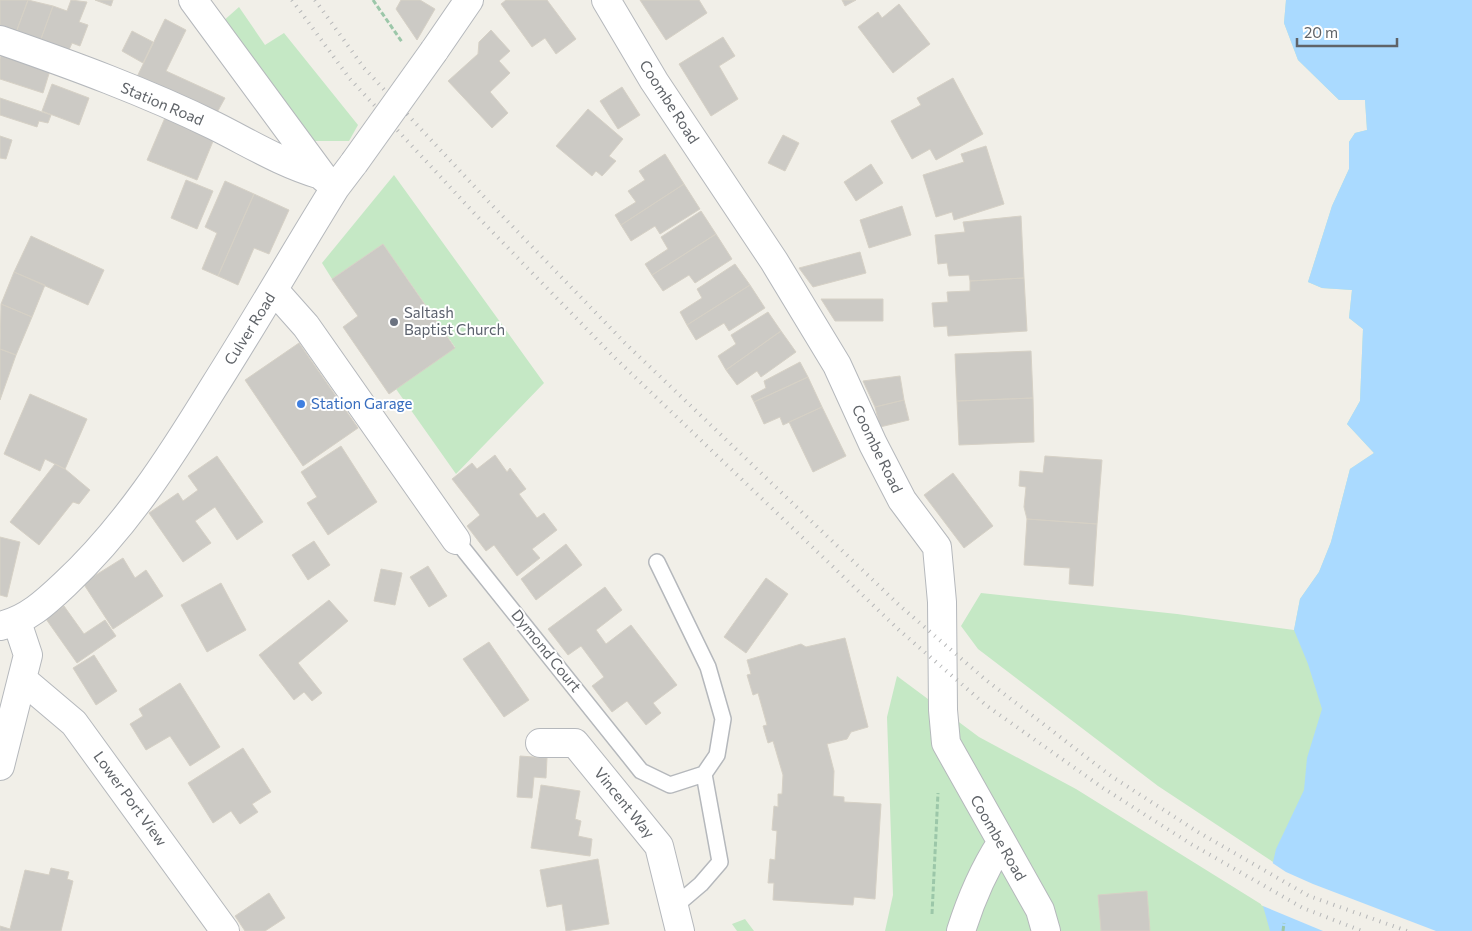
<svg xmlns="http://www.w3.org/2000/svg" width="1472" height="931" font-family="Commissioner,sans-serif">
<rect width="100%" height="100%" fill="#f1efe8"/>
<path fill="#c5e8c5" d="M1286 0H1472V931H885L893 895 887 717 897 676 979 737 1076 789 1264 906 1273 862 1158 786 978 649 961 626 981 593 1177 614 1294 630 1300 599 1319 572 1331 542 1350 469 1374 453 1347 424 1360 401 1363 329 1349 318 1352 290 1322 288 1308 282 1332 206 1349 169V142L1355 133 1367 130 1365 100H1339L1298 60 1284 23Z
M239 7 265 45 284 33 358 125 349 141H308L221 23Z
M394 175 544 383 456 474 396 389 455 347 383 244 332 279 322 263Z
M745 919 754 931H737L732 924Z"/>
<path fill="#aadaff" d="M1286 0H1472V931H1270L1263 906 1276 849 1304 790 1307 758 1322 709 1308 664 1294 630 1300 599 1319 572 1331 542 1350 469 1374 453 1347 424 1360 401 1363 329 1349 318 1352 290 1322 288 1308 282 1332 206 1349 169V142L1355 133 1367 130 1365 100H1339L1298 60 1284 23Z"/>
<path fill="#f1efe8" d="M1271 862 1286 872 1313 884 1436 931H1323L1263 906 1261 905 1262 897Z"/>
<path fill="#cccac5" stroke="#d6d1c6" d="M0 0H28L14 38 0 33Z
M28 0 53 6 38 47 14 38Z
M71 0 87 2 79 22 88 25 80 46 72 43 66 57 38 47 53 6 67 11Z
M95 0H113L111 6Z
M401 0H420L435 9 417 40 396 9Z
M506 0H547L576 39 556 54 545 38 532 47 501 4Z
M640 0H699L707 13 666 40Z
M842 0H856L845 6Z
M899 4 930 44 893 73 858 27 878 12 882 18Z
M165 19 186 30 166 71 225 98 214 118 134 83Z
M491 30 510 51 499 61 510 73 490 92 508 113 492 128 448 81 478 54 479 42Z
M132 31 153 42 143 63 122 51Z
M723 37 735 56 719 66 738 99 711 116 679 64Z
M4 47 52 64 43 93 0 79V59Z
M953 78 983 134 936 160 930 149 912 159 891 121 921 105 917 98Z
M52 84 89 98 79 125 42 111Z
M622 87 640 115 618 129 600 101Z
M0 98 51 115 48 123 39 121 37 127 0 115Z
M588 109 623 139 609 156 616 161 602 176 596 171 592 176 556 146Z
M167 113 216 134 197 180 147 160Z
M783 135 799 143 785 171 768 163Z
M0 136 12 140 6 159 0 158Z
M986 146 1004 204 954 220 952 212 936 217 923 175 964 162 961 154Z
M665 154 684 184 621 225 615 215 636 202 628 191 645 180 639 171Z
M871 164 883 183 856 201 844 182Z
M186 180 213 191 197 229 171 218Z
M225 181 254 194 218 276 202 269 217 233 205 227Z
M684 184 700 209 660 234 655 226 631 241 621 225Z
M254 194 289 210 269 254 254 248 238 285 218 276Z
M902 206 911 235 869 248 860 220Z
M701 211 716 234 652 275 645 264 668 249 661 237Z
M1021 216 1024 278 970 281 969 275 949 276 947 263 938 264 935 235 965 232 963 222Z
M716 234 732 259 695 283 689 275 663 291 652 275Z
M31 236 104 270 88 305 14 272Z
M383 244 455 348 389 394 343 327 358 316 332 279Z
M860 252 866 273 813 287 799 268Z
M735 264 750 285 687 325 680 312 702 298 697 289Z
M14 272 45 285 32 317 1 304Z
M1024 278 1027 331 948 336 947 326 934 327 932 303 948 302 947 292 970 291V281Z
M750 285 765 308 729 331 724 323 696 340 687 325Z
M821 299H883V321H835Z
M1 304 32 317 16 355 0 349Z
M768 312 781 331 726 370 718 356 736 344 731 335Z
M781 331 796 352 761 377 757 371 737 385 726 370Z
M299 343 358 428 303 466 245 380Z
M0 349 16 355 0 400Z
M1031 351 1033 398 957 401 955 354Z
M800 362 808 377 754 402 751 396 766 388 764 381Z
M900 376 904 400 875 407 863 381Z
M808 377 822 407 783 425 780 417 764 424 754 402Z
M30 394 87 419 65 469 45 459 40 471 4 454Z
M1033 398 1034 442 959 445 957 401Z
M904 400 909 420 880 427 875 407Z
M822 407 846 456 813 472 789 422Z
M341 446 377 502 328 535 307 503 317 497 301 472Z
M495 455 507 472 510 468 526 489 519 494 537 518 544 513 557 530 532 549 540 558 517 576 494 545 486 551 467 526 480 515 452 479 472 463 477 469Z
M217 456 263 522 237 540 215 507 195 521 211 543 183 562 149 513 178 493 183 501 198 490 188 476Z
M1045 456 1102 460 1097 524 1027 519 1024 507 1026 487 1019 486 1020 471 1043 473Z
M55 464 65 469 90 490 79 504 73 502 39 545 10 522Z
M953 473 993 526 964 548 924 495Z
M1027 519 1097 524 1093 586 1069 584 1070 568 1024 565Z
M0 537 20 542 7 597 0 595Z
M314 541 330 565 308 580 292 555Z
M566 544 582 565 536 600 521 579Z
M123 558 135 578 146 570 163 596 113 629 83 583Z
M428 566 447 596 429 607 410 577Z
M381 569 402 573 395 605 374 601Z
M766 578 788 594 746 653 724 637Z
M221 583 246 630 207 652 181 605Z
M605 587 622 610 596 630 606 644 631 625 677 685 653 703 661 713 646 725 627 701 612 712 592 686 604 677 581 646 568 655 548 629Z
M329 600 348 621 298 663 322 693 312 701 304 692 294 700 259 655Z
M64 606 84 634 105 620 116 636 77 663 46 619Z
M845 638 868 727 851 732 847 739 827 744 834 771 833 796 844 797V802L881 804 875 899 854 897 853 905 773 900 774 883H768L770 859 775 860 777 831 772 830 774 806 778 807V794H782L783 775 773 741 768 743 763 726 767 725 758 693 753 695 747 675 751 674 747 660 801 644 806 647Z
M489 642 529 700 504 717 463 659Z
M94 655 117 691 96 705 73 668Z
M180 683 220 747 190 766 170 736 146 750 130 724 143 716 139 709Z
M243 748 271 792 252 804 258 812 240 824 231 811 213 823 188 783Z
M520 756 547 758 546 778 534 777 532 798 517 797Z
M541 785 580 791 575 819 581 821 578 836 592 839 590 856 531 848Z
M598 859 609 924 566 931 562 904 547 907 540 870Z
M51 868 69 872 67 879 73 881 61 931H0V926L10 929 25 870 49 875Z
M1147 891 1150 931H1101L1098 895Z
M269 893 285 918 265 931H245L235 916Z"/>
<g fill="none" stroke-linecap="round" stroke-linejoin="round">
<defs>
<path id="service" d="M456 540 641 771 670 785 704 774 717 755 723 719 708 667 657 562
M674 907 701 884 720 862 704 774"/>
<path id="minor" d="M193 0 324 178
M606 0 654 81 774 261 837 365 873 444 902 500 937 547 942 602 943 710 946 743 1040 910 1046 931
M0 40C72 65 146 92 215 126 251 144 281 163 321 175
M434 51 469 0
M274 290 306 326 456 540
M0 626C27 620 46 602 65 584 126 527 170 458 213 388 255 322 294 254 335 188L354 163
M22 679 74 723 225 931
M540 743H575L659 846 680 931
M0 766 28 655 17 622
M961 931C971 899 983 871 1001 843"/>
</defs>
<use href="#service" stroke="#b5b8bc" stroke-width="18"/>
<use href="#minor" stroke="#b5b8bc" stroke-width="30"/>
<path stroke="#9cc7a9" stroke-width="3" stroke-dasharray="5 2.5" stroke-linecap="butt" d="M373 0 402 42
M932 914 938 793
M1283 931 1284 923"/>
<use href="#service" stroke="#fff" stroke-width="15"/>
<use href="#minor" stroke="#fff" stroke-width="28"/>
<path stroke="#b6b7b8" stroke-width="4" stroke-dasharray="1 6" stroke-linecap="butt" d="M292 0 350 79 474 213 613 356 899 630 987 706 1103 788 1191 844 1303 908 1362 931
M315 0 364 68 487 200 625 343 899 605 986 680 1111 776 1198 832 1309 896 1407 931"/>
<defs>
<path id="minor-bridge" d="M354 163 434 51"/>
</defs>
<use href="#minor-bridge" stroke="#b5b8bc" stroke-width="30" stroke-linecap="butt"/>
<use href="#minor-bridge" stroke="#fff" stroke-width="28"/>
</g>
<circle fill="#6b7280" stroke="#fff" stroke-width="2" cx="394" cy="322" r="5"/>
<circle fill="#3f7fe0" stroke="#fff" stroke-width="2" cx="301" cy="404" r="5"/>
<g text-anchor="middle" stroke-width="4" stroke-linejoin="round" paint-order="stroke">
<g font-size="15" fill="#5f6368" stroke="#fff">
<text transform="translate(669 102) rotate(57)" y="5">Coombe Road</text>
<text transform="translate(162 104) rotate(23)" y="5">Station Road</text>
<text transform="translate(250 329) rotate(-58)" y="5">Culver Road</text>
<text transform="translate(877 449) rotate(64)" y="5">Coombe Road</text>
<text transform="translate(546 651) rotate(51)" y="5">Dymond Court</text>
<text transform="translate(130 799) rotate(54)" y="5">Lower Port View</text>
<text transform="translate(624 803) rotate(51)" y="5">Vincent Way</text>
<text transform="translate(998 838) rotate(60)" y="5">Coombe Road</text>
</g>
<g font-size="15" fill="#5b616d" stroke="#fff" text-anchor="start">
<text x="404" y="318">Saltash<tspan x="404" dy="17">Baptist Church</tspan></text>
</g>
<g font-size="15" fill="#366cbe" stroke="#fff" text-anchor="start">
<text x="311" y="409">Station Garage</text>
</g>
</g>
<path d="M1297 38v8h100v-8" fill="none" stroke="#5f6368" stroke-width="2.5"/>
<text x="1304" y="38" font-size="15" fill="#5f6368" stroke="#ffffff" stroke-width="4" paint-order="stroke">20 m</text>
</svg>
